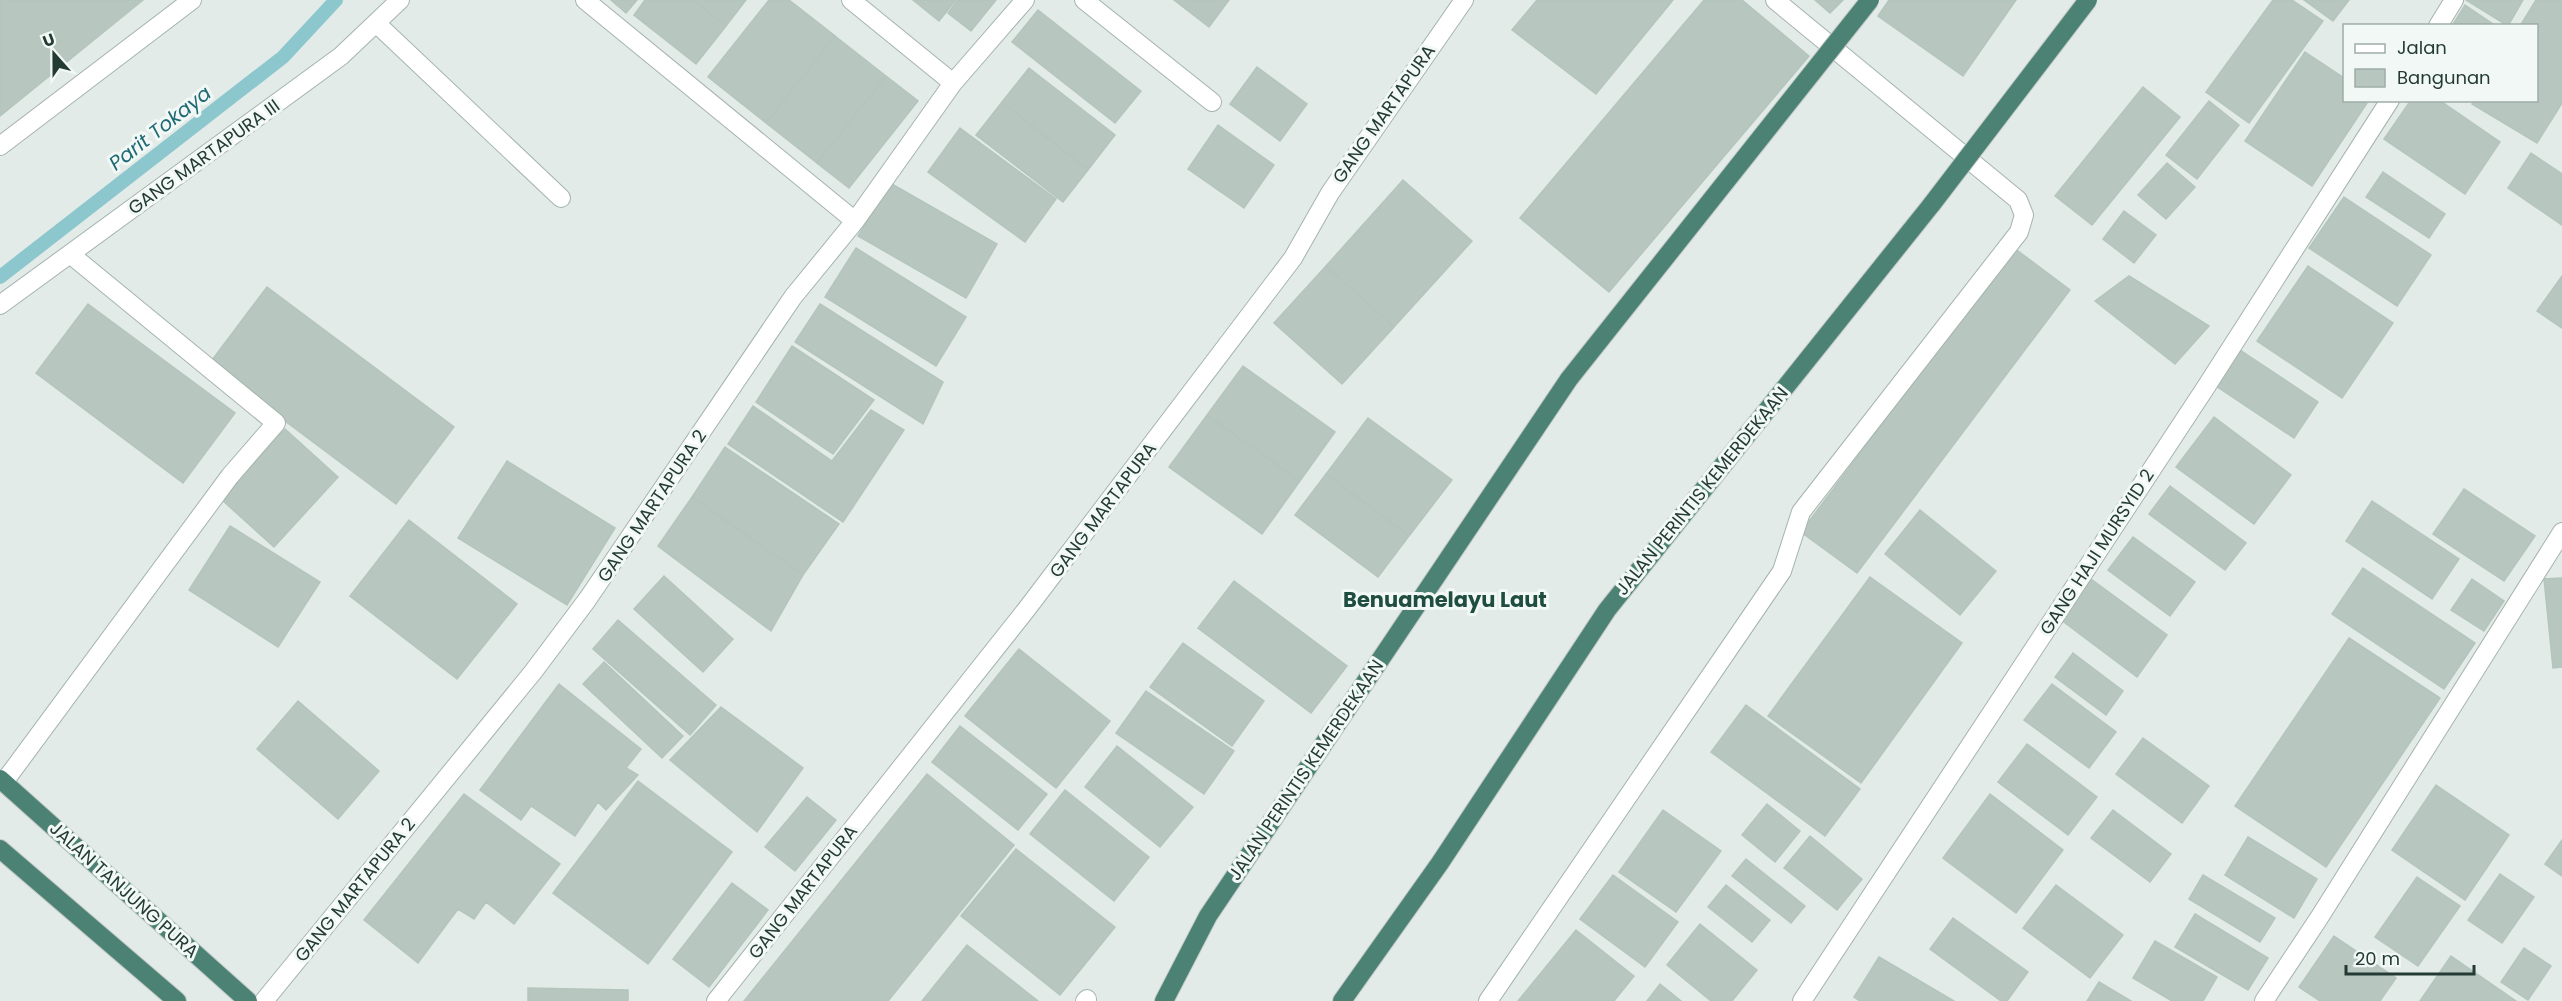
<svg xmlns="http://www.w3.org/2000/svg" width="2562" height="1001" font-family="Poppins,sans-serif">
<rect width="100%" height="100%" fill="#e2ebe7"/>
<g fill="none" stroke-linecap="round" stroke-linejoin="round">
<path stroke="#8cc7ce" stroke-width="14" d="M0 277 283 57 336 0"/>
</g>
<path fill="#b7c6bf" stroke="#b4c5bd" stroke-width="1.5" d="M0 0H143L0 116Z
M611 0H637L626 13Z
M645 0H693L726 26 696 64 634 15Z
M693 0H746L726 26Z
M769 0H789L835 36 766 123 708 77Z
M913 0H956L939 21Z
M958 0H996L971 31 948 13Z
M1174 0H1229L1209 27Z
M1537 0H1673L1596 94 1512 30Z
M1704 0H1742L1809 56 1609 292 1520 218Z
M1815 0H1843L1830 13Z
M1889 0H2016L1963 76 1878 16Z
M2273 0H2292L2323 21 2249 123 2206 92Z
M2304 0H2349L2333 21Z
M2466 0H2523L2508 26Z
M2536 0H2562V103L2537 143 2472 104 2474 100H2536V26H2520Z
M2465 5 2496 26H2452Z
M1038 10 1141 91 1115 123 1012 42Z
M835 36 886 76 817 163 766 123Z
M2305 52 2344 78V100H2369L2312 186 2245 141Z
M1257 67 1307 104 1280 141 1230 104Z
M1029 68 1115 135 1088 170 1002 102Z
M886 76 918 101 849 188 817 163Z
M2143 87 2180 117 2092 225 2055 196Z
M2411 100H2439L2500 142 2465 194 2384 139Z
M2209 101 2239 125 2197 179 2166 155Z
M1002 102 1088 170 1063 202 976 135Z
M1218 125 1274 165 1244 208 1188 169Z
M960 128 1056 199 1025 242 928 172Z
M2531 153 2562 174V225L2508 188Z
M2167 163 2195 187 2166 219 2138 195Z
M2383 172 2445 214 2429 238 2366 197Z
M1403 180 1472 241 1394 327 1326 266Z
M890 183 997 244 966 298 858 236Z
M2344 197 2431 255 2397 306 2309 248Z
M2124 211 2156 235 2134 263 2103 239Z
M856 248 966 317 936 366 825 297Z
M2014 248 2070 290 1857 573 1801 532Z
M1326 266 1394 327 1342 384 1274 323Z
M2308 266 2393 323 2342 398 2257 341Z
M2129 276 2209 326 2175 364 2095 301Z
M2562 276V328L2537 311Z
M267 287 454 427 396 504 209 364Z
M88 304 235 413 183 483 36 373Z
M820 304 943 382 923 424 795 342Z
M792 346 874 400 833 454 756 402Z
M2240 350 2318 402 2294 438 2216 386Z
M1243 366 1335 432 1300 481 1207 415Z
M753 406 832 461 871 410 904 430 843 522 728 444Z
M1207 415 1300 481 1262 534 1169 467Z
M2214 417 2291 475 2254 524 2176 467Z
M1368 418 1452 480 1409 536 1326 474Z
M285 429 338 477 274 547 221 499Z
M725 447 839 524 803 575 692 497Z
M507 461 615 528 567 605 458 538Z
M1326 474 1409 536 1378 577 1295 515Z
M2170 486 2246 543 2225 570 2149 514Z
M2464 489 2535 536 2504 581 2433 534Z
M692 497 803 575 771 631 658 546Z
M2372 501 2459 559 2432 599 2346 541Z
M1920 510 1996 571 1960 615 1885 554Z
M409 520 517 604 457 679 350 596Z
M230 526 320 582 278 647 189 590Z
M2133 537 2195 582 2170 616 2108 570Z
M2363 568 2475 643 2444 689 2332 614Z
M664 576 733 639 703 672 634 609Z
M1870 577 1962 643 1861 783 1768 716Z
M2562 578V667L2553 668 2544 579Z
M2091 579 2167 635 2137 677 2060 619Z
M2472 579 2504 601 2484 631 2451 610Z
M1234 581 1347 666 1311 713 1198 628Z
M618 620 716 705 690 735 593 649Z
M2349 638 2440 698 2326 867 2235 806Z
M1183 643 1264 701 1232 746 1150 687Z
M1019 649 1110 721 1056 788 965 716Z
M2073 653 2123 691 2106 715 2055 677Z
M604 662 683 736 662 758 583 684Z
M559 684 641 749 626 768 638 775 606 810 598 802 575 836 531 806 521 820 480 790Z
M2052 684 2116 732 2089 768 2024 720Z
M1146 691 1234 751 1204 794 1116 733Z
M298 701 379 771 338 819 257 749Z
M1746 705 1860 789 1825 836 1711 752Z
M721 707 803 768 757 832 670 760Z
M960 726 1047 794 1018 830 932 762Z
M2143 738 2209 786 2182 823 2116 774Z
M2027 744 2097 797 2068 835 1998 782Z
M1117 746 1193 807 1160 847 1085 787Z
M927 774 1014 845 888 1001H744Z
M638 781 732 852 648 964 553 893Z
M2436 785 2509 835 2465 900 2392 850Z
M1065 790 1149 857 1114 901 1030 834Z
M464 794 560 864 514 924 486 902 474 919 458 909 418 963 364 920Z
M1990 794 2063 850 2016 913 1943 858Z
M807 797 836 820 795 871 765 847Z
M1767 804 1800 831 1775 862 1742 835Z
M1663 810 1721 851 1676 912 1619 872Z
M2113 810 2171 854 2150 882 2091 838Z
M1810 836 1862 879 1837 910 1784 868Z
M2248 837 2317 879 2294 918 2225 875Z
M2562 840V876L2545 864Z
M1016 849 1115 927 1060 995 961 916Z
M1746 859 1805 906 1791 923 1732 876Z
M2500 874 2534 897 2502 943 2468 920Z
M1613 875 1678 922 1645 967 1580 919Z
M2203 875 2275 918 2260 942 2189 899Z
M2417 877 2460 906 2418 966 2375 937Z
M732 883 768 910 709 987 673 959Z
M1726 885 1770 920 1752 942 1708 907Z
M2056 885 2123 935 2090 978 2023 928Z
M2195 914 2268 958 2248 990 2175 947Z
M1953 918 2028 972 2007 1001H2001L1930 949Z
M1700 924 1757 970 1732 1001H1711L1667 965Z
M1576 930 1634 976 1614 1001H1518Z
M2334 936 2396 978 2380 1001H2320L2299 987Z
M2155 941 2217 977 2203 1001H2172L2133 978Z
M967 945 1038 1001H922Z
M2524 948 2551 966 2528 1000 2501 982Z
M2451 956 2516 1001H2420Z
M1879 957 1954 1001H1860L1854 997Z
M2099 982 2131 1001H2087Z
M1660 984 1681 1001H1647Z
M528 988 628 990V1001H528Z"/>
<g fill="none" stroke-linecap="round" stroke-linejoin="round">
<defs>
<path id="service" d="M0 146 192 0"/>
<path id="minor" d="M585 0 855 221
M851 0 953 83
M1084 0 1212 102
M376 23 561 198
M2438 26 2454 0
M0 305 341 56 400 0
M4 782 230 476 276 423 70 254
M264 1001 533 672 587 600 793 297 855 221 953 83 1025 0
M716 1001 1026 610 1293 258 1330 193 1464 0
M1085 1001 1087 999
M1488 1001 1782 571 1801 512 2019 232 2024 215 2018 200 1775 0
M1802 1001 2204 390 2390 100
M2264 1001 2319 918 2562 532"/>
<path id="trunk" d="M0 779 248 1001
M0 849 177 1001
M1164 1001 1208 916 1569 379
M1342 1001 1440 863 1607 610 1932 204"/>
</defs>
<use href="#service" stroke="#a5b3ae" stroke-width="20"/>
<use href="#minor" stroke="#a5b3ae" stroke-width="20"/>
<use href="#trunk" stroke="#c1c8c6" stroke-width="20"/>
<use href="#service" stroke="#fff" stroke-width="18"/>
<use href="#minor" stroke="#fff" stroke-width="18"/>
<use href="#trunk" stroke="#4c8273" stroke-width="18"/>
<defs>
<path id="trunk-bridge" d="M1932 204 2088 0
M1569 379 1870 0"/>
</defs>
<use href="#trunk-bridge" stroke="#c1c8c6" stroke-width="20" stroke-linecap="butt"/>
<use href="#trunk-bridge" stroke="#4c8273" stroke-width="18"/>
</g>
<g text-anchor="middle" stroke-width="6" stroke-linejoin="round" paint-order="stroke">
<g font-size="18" fill="#233b34" stroke="#f2f8f5">
<text transform="translate(1384 114) rotate(-55)" y="6">GANG MARTAPURA</text>
<text transform="translate(204 157) rotate(-36)" y="6">GANG MARTAPURA III</text>
<text transform="translate(1702 491) rotate(-51)" y="6">JALAN PERINTIS KEMERDEKAAN</text>
<text transform="translate(652 506) rotate(-56)" y="6">GANG MARTAPURA 2</text>
<text transform="translate(1103 510) rotate(-53)" y="6">GANG MARTAPURA</text>
<text transform="translate(2097 552) rotate(-57)" y="6">GANG HAJI MURSYID 2</text>
<text transform="translate(1306 770) rotate(-56)" y="6">JALAN PERINTIS KEMERDEKAAN</text>
<text transform="translate(124 890) rotate(42)" y="6">JALAN TANJUNG PURA</text>
<text transform="translate(355 890) rotate(-51)" y="6">GANG MARTAPURA 2</text>
<text transform="translate(803 892) rotate(-52)" y="6">GANG MARTAPURA</text>
</g>
<g font-size="20" font-style="italic" fill="#1f6b75" stroke="#f2f8f5">
<text transform="translate(160 128) rotate(-38)" y="7">Parit Tokaya</text>
</g>
<g font-size="21" font-weight="bold" fill="#1f4d3f" stroke="#f2f8f5">
<text x="1445" y="607">Benuamelayu Laut</text>
</g>
</g>
<rect x="2343" y="24" width="195" height="78" fill="#f2f8f5" stroke="#9faca8" stroke-width="1.5"/>
<rect x="2355" y="44" width="30" height="9" fill="#ffffff" stroke="#9faca8" stroke-width="1.5"/>
<text x="2397" y="54" font-size="18" fill="#233b34">Jalan</text>
<rect x="2355" y="69" width="30" height="18" fill="#b7c6bf" stroke="#9faca8" stroke-width="1.5"/>
<text x="2397" y="84" font-size="18" fill="#233b34">Bangunan</text>
<g transform="translate(54 54) rotate(339)" stroke="#f2f8f5" stroke-width="4.5" paint-order="stroke">
<path d="M0-4.5L10 22L0 15L-10 22Z" fill="#233b34"/>
<text y="-9" font-size="16" font-weight="bold" text-anchor="middle" fill="#233b34">U</text>
</g>
<path d="M2346 965v9h128v-9" fill="none" stroke="#233b34" stroke-width="3"/>
<text x="2355" y="965" font-size="18" fill="#233b34" stroke="#f2f8f5" stroke-width="4.5" paint-order="stroke">20 m</text>
</svg>
